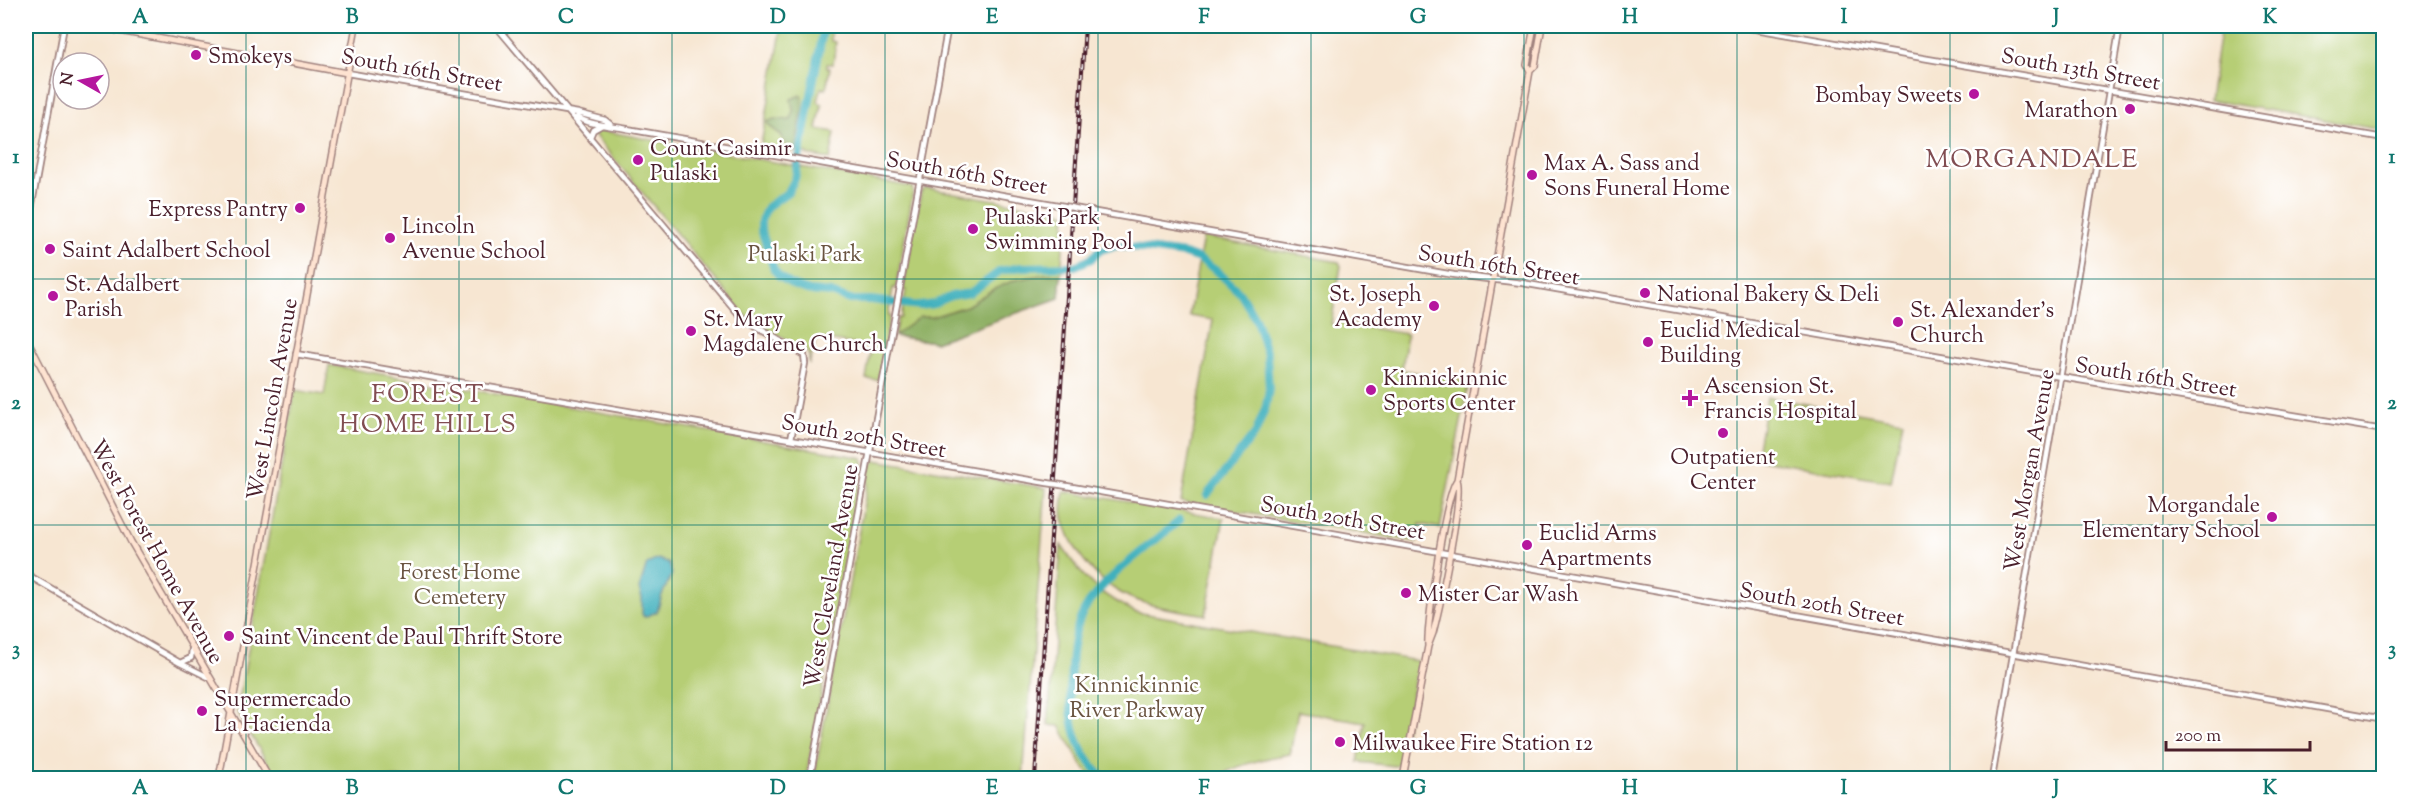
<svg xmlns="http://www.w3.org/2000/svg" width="2409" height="804" font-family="'Sorts Mill Goudy',serif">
<rect width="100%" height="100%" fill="#fff"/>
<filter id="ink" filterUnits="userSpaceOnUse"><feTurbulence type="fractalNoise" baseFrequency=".0167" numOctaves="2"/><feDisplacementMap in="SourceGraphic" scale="12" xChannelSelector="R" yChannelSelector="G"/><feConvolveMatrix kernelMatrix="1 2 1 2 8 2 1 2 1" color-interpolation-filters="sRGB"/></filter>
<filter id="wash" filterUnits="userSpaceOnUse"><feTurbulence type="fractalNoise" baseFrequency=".008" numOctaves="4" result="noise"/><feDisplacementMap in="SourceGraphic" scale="24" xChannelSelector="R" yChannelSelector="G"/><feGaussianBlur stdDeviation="1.35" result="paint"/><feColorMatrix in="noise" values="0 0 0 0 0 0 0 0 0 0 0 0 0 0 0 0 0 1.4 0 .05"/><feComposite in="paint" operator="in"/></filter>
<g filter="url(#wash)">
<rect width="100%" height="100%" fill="#f7e6d2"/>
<path fill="#b6ce74" stroke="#807650" stroke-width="1.5" d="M782 26H831V41L836 42 833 64H827V68H830L826 89 821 88 818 102 822 104 817 129 835 132 830 159 807 155V153L763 147 761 145Z
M2221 26H2383V130L2209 100Z
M598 130 912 187 913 192 896 288H893L888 316H890L878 380 866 379 871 347 816 338 809 365V356L805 349 759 325 744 314 595 136 594 133Z
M926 188 1063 212 1066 214 1059 298 935 342 894 336 898 318H901L906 290H903L921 192Z
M1203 237 1339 262 1341 266 1331 324 1337 325 1340 323 1407 334 1402 370 1469 382 1440 528 1420 524 1417 542 1181 502 1213 320 1189 316Z
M329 365 863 458V464L806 778H276L237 711 295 390 324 395Z
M1767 397 1903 421 1891 482 1756 459Z
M875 460 1046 488 1023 778H814L871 465Z
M1064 491 1224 518 1206 615C1185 611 1162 609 1142 602 1105 591 1073 556 1063 518 1061 510 1063 499 1064 491Z
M1061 545C1085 581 1096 592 1135 612L1418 661 1399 764 1395 766 1358 762 1365 722 1298 711 1290 754C1264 758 1238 764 1215 778H1093L1083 767 1060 726 1048 725Z"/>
<path fill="#90b166" stroke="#6d6848" stroke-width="1.5" d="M801 95C807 111 796 132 796 149H789L781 135 769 126 767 122 774 119 791 120 793 110 791 99Z
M1046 274 1061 275 1059 298 935 342 894 336 920 317H932L967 306 992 290 1015 280Z"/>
<path fill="#41b0bd" stroke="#466874" stroke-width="1.5" d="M658 559 669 563 672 574 662 595 657 612 644 617 642 614V598L639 589 647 564Z"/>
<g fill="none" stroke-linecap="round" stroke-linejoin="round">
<path stroke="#41b0bd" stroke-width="8" d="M824 26 795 179 788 192 767 207 761 221V229L774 270 780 277 794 286 810 291 831 293 850 300H871L920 306 934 304 951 296 970 293 1000 271 1021 267 1075 266 1091 259 1098 251 1117 245 1184 254 1199 259 1217 271 1240 293 1256 320 1267 355 1269 389 1266 406 1256 432 1207 495
M1104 778C1071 748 1068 711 1071 669 1072 642 1076 617 1094 596 1116 569 1153 543 1180 520"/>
</g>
</g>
<g filter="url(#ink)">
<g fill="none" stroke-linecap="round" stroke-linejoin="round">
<defs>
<path id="tertiary" d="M496 26 743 319 804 355 805 363 791 439
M1738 26 2384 138
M347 73 578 113 605 120 610 124
M577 117C591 126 616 126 633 130L1064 206
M590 137 593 130 602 125
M1079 209 1454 275 1522 283 2061 377 2384 430
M26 237 64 26
M296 354 1047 483
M1061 485 2384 719
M26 574 180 663 208 677
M180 663 191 658 192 649
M810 778 948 26
M1992 778 2120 26"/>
<path id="secondary" d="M92 26 347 73
M1530 71 1527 65 1534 26
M26 337 131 542 269 778
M1428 646C1426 625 1446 492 1457 480L1530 71 1535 66 1542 26
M219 778 356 26
M1403 778 1428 646 1433 633C1439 610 1464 495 1457 480"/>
</defs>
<use href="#tertiary" stroke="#a0827e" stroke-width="8"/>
<use href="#secondary" stroke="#a0827e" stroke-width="8"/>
<use href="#tertiary" stroke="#fff" stroke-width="4.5"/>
<use href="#secondary" stroke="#fee3d1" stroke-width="5"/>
<defs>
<path id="rail" d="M1035 778 1085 26"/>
</defs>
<use href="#rail" stroke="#4a1f2b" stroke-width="4"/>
<use href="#rail" stroke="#fff" stroke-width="1.5" stroke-dasharray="4.5" stroke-linecap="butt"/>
<defs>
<path id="tertiary-bridge" d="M1064 206 1079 209
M1047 483 1061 485"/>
</defs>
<use href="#tertiary-bridge" stroke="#a0827e" stroke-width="8" stroke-linecap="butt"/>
<use href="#tertiary-bridge" stroke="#fff" stroke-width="4.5"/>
</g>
</g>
<path fill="none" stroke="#0f766e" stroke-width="1.5" stroke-opacity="0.55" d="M246 26V778M459 26V778M672 26V778M885 26V778M1098 26V778M1311 26V778M1524 26V778M1737 26V778M1950 26V778M2163 26V778M26 279H2384M26 525H2384"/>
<g fill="#b5179e" stroke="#fff" stroke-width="2">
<circle cx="196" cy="55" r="6"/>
<circle cx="1974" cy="94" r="6"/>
<circle cx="2130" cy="109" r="6"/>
<circle cx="638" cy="160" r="6"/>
<circle cx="1532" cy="175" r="6"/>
<circle cx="300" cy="208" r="6"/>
<circle cx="973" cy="229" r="6"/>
<circle cx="390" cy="238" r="6"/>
<circle cx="50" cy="249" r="6"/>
<circle cx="1645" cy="293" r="6"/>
<circle cx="53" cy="296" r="6"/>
<circle cx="1434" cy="306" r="6"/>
<circle cx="1898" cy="322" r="6"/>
<circle cx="691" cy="331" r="6"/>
<circle cx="1648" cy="342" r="6"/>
<circle cx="1371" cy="390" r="6"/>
<path d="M1687 389h6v6h6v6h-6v6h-6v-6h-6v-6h6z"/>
<circle cx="1723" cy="433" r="6"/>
<circle cx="2272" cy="517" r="6"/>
<circle cx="1527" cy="545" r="6"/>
<circle cx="1406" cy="593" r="6"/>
<circle cx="229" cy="636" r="6"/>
<circle cx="202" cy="711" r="6"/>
<circle cx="1340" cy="742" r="6"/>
</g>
<g text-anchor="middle" stroke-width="5" stroke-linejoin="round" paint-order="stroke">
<g font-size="22" fill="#4a1f2b" stroke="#fff" text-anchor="start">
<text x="208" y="63">Smokeys</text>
<text x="1962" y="102" text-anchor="end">Bombay Sweets</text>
<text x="2118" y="117" text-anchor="end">Marathon</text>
<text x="650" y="155">Count Casimir<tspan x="650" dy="25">Pulaski</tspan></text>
<text x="1544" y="170">Max A. Sass and<tspan x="1544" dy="25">Sons Funeral Home</tspan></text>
<text x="288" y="216" text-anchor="end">Express Pantry</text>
<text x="985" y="224">Pulaski Park<tspan x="985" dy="25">Swimming Pool</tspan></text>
<text x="402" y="233">Lincoln<tspan x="402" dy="25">Avenue School</tspan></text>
<text x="62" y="257">Saint Adalbert School</text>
<text x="65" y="291">St. Adalbert<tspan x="65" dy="25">Parish</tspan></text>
<text x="1422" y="301" text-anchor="end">St. Joseph<tspan x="1422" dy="25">Academy</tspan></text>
<text x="1657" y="301">National Bakery &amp; Deli</text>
<text x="1910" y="317">St. Alexander's<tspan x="1910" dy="25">Church</tspan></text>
<text x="703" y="326">St. Mary<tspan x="703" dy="25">Magdalene Church</tspan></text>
<text x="1660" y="337">Euclid Medical<tspan x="1660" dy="25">Building</tspan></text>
<text x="1383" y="385">Kinnickinnic<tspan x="1383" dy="25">Sports Center</tspan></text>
<text x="1704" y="393">Ascension St.<tspan x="1704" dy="25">Francis Hospital</tspan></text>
<text x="1723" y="464" text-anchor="middle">Outpatient<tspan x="1723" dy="25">Center</tspan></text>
<text x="2260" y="512" text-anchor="end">Morgandale<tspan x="2260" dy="25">Elementary School</tspan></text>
<text x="1539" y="540">Euclid Arms<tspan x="1539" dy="25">Apartments</tspan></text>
<text x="1418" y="601">Mister Car Wash</text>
<text x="241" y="644">Saint Vincent de Paul Thrift Store</text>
<text x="214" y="706">Supermercado<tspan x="214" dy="25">La Hacienda</tspan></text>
<text x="1352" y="750">Milwaukee Fire Station 12</text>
</g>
<g font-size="22" fill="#4a1f2b" stroke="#fff">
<text transform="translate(2081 68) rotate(10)" y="8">South 13th Street</text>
<text transform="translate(422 69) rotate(10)" y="8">South 16th Street</text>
<text transform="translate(967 172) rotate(10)" y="8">South 16th Street</text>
<text transform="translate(1499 264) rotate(9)" y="8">South 16th Street</text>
<text transform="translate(2156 376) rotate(9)" y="8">South 16th Street</text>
<text transform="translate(271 399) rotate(-80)" y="8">West Lincoln Avenue</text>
<text transform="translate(864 435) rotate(10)" y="8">South 20th Street</text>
<text transform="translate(2028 470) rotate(-80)" y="8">West Morgan Avenue</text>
<text transform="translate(1343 517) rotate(10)" y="8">South 20th Street</text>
<text transform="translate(158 551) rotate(61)" y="8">West Forest Home Avenue</text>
<text transform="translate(830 576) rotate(-80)" y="8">West Cleveland Avenue</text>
<text transform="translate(1822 603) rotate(10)" y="8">South 20th Street</text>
</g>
<g font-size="22" fill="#6a5441" stroke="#fff">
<text x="805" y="261">Pulaski Park</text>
<text x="460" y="579">Forest Home<tspan x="460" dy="25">Cemetery</tspan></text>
<text x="1137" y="692">Kinnickinnic<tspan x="1137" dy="25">River Parkway</tspan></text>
</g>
<g font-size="26" letter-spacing="1.5" fill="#814d52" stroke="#fff">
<text x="2032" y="167">MORGANDALE</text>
<text x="428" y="402">FOREST<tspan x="428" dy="30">HOME HILLS</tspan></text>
</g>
</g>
<rect width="2409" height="804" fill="none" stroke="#fff" stroke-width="66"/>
<g transform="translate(81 81) rotate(279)"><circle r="28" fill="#ffffff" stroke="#b7a5aa" stroke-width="1.5"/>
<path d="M0-4.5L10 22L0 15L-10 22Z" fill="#b5179e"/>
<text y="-9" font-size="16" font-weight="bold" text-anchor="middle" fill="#4a1f2b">N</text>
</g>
<path d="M2166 741v9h144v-9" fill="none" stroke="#4a1f2b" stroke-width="3"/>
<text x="2175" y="741" font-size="18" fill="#4a1f2b" stroke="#ffffff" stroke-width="4.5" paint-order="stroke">200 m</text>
<rect x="33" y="33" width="2343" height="738" fill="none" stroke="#0f766e" stroke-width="2"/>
<g font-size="20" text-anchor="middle" font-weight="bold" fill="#0f766e">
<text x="140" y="23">A</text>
<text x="352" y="23">B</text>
<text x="566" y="23">C</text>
<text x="778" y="23">D</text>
<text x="992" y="23">E</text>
<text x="1204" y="23">F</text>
<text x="1418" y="23">G</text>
<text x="1630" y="23">H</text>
<text x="1844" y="23">I</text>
<text x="2056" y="23">J</text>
<text x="2270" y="23">K</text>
<text x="16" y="163">1</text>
<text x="2392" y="163">1</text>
<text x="16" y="409">2</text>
<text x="2392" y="409">2</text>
<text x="16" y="655">3</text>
<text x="2392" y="655">3</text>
<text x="140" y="794">A</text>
<text x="352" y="794">B</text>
<text x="566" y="794">C</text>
<text x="778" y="794">D</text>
<text x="992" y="794">E</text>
<text x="1204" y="794">F</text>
<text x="1418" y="794">G</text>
<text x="1630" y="794">H</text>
<text x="1844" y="794">I</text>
<text x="2056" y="794">J</text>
<text x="2270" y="794">K</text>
</g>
</svg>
